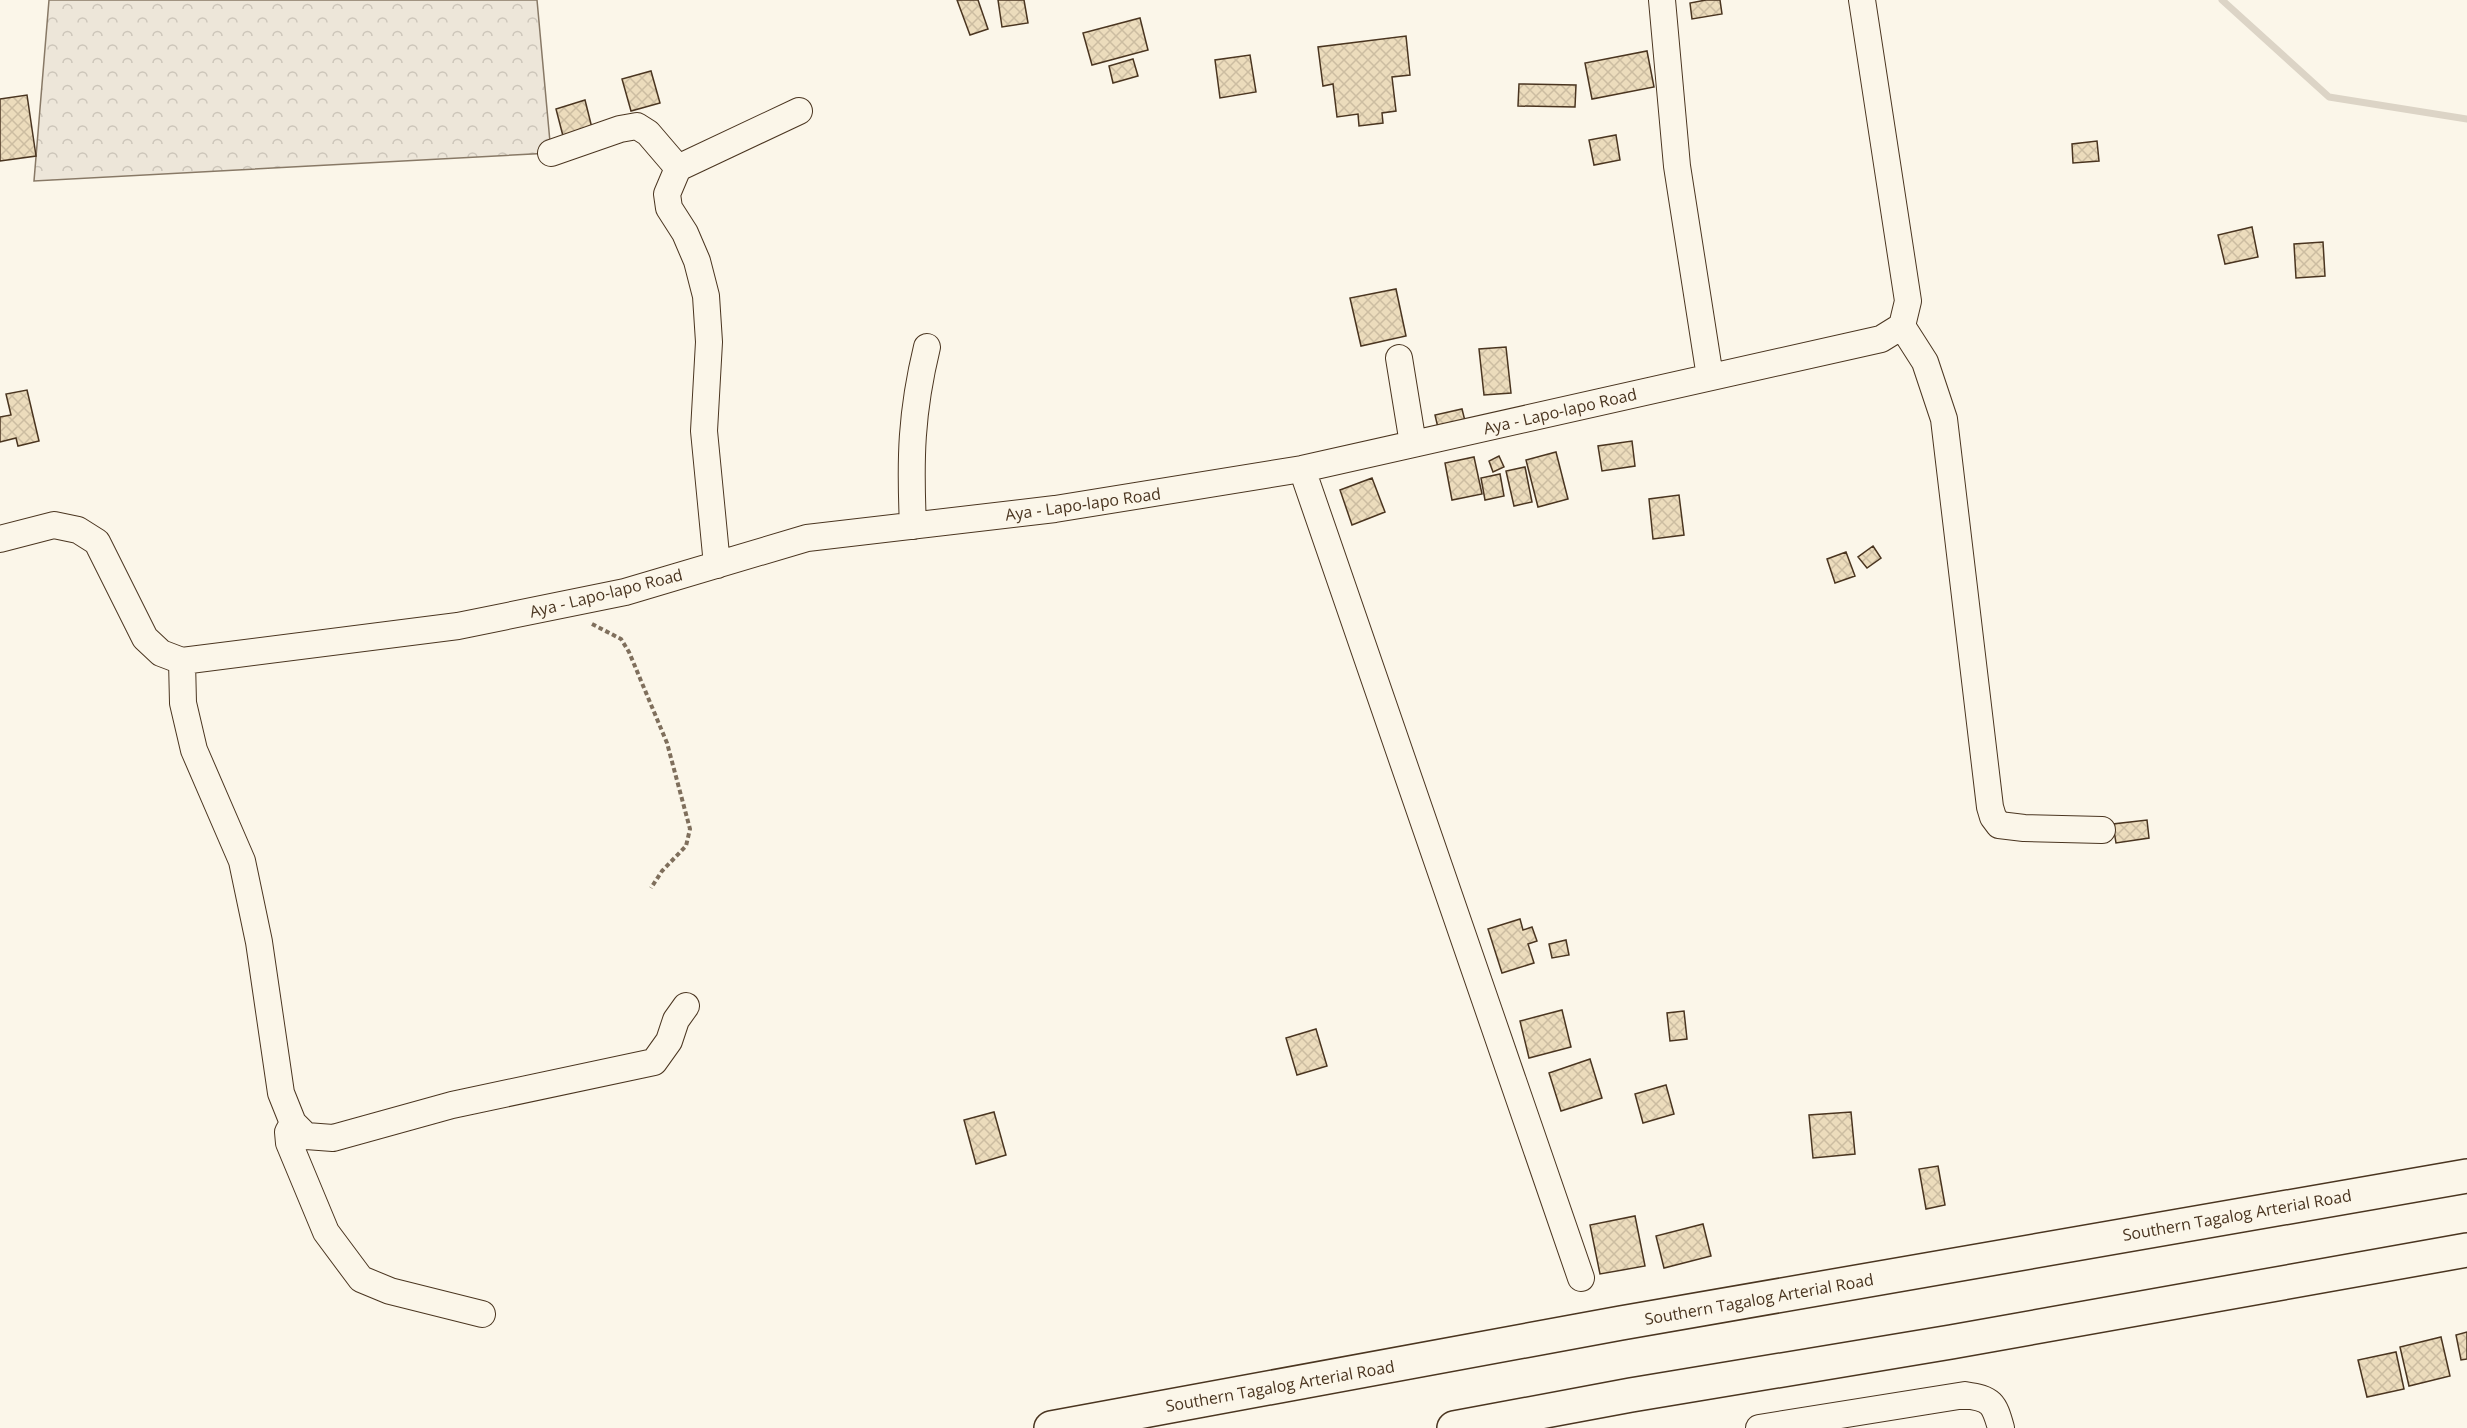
<svg xmlns="http://www.w3.org/2000/svg" width="2467" height="1428" font-family="'Open Sans',sans-serif">
<defs>
<pattern id="forest-crowns" width="20" height="18" patternUnits="userSpaceOnUse" patternTransform="scale(1.5)"><rect width="20" height="18" fill="#ede6d9"/><path d="M2 6a3 3 0 1 1 6 0M12 15a3 3 0 1 1 6 0" fill="none" stroke="#cdc6ba"/></pattern>
<pattern id="building-cross-hatch" width="8" height="8" patternUnits="userSpaceOnUse" patternTransform="scale(1.5)"><rect width="8" height="8" fill="#ecdcbc"/><path d="M0 0l8 8M0 8l8-8" fill="none" stroke="#ccbda1"/></pattern>
</defs>
<rect width="100%" height="100%" fill="#fbf6e9"/>
<path fill="url(#forest-crowns)" stroke="#887966" stroke-width="1.5" d="M49 0H537L551 153 34 181Z"/>
<g fill="none" stroke-linecap="round" stroke-linejoin="round">
<path stroke="#dcd4c6" stroke-width="7" d="M2222 0 2329 97 2467 119"/>
</g>
<path fill="url(#building-cross-hatch)" stroke="#4a3520" stroke-width="1.5" d="M957 0H978L988 29 970 35Z
M998 0H1024L1028 23 1002 27Z
M1706 0H1720L1722 14 1692 19 1690 3Z
M1140 18 1148 50 1092 65 1083 33Z
M1406 36 1410 75 1392 77 1396 111 1382 113 1383 123 1359 126 1358 114 1337 117 1333 84 1323 86 1318 47Z
M1647 51 1654 87 1592 99 1585 63Z
M1250 55 1256 92 1220 98 1215 60Z
M1133 59 1138 76 1113 83 1109 66Z
M651 71 660 103 631 111 622 79Z
M1519 84 1576 85 1575 107 1518 106Z
M27 95 36 156 0 161V99Z
M585 100 592 128 563 136 556 109Z
M1616 135 1620 160 1594 165 1589 140Z
M2097 141 2099 161 2073 163 2072 144Z
M2252 227 2258 257 2225 264 2218 235Z
M2323 242 2325 276 2296 278 2294 244Z
M1396 289 1406 336 1361 346 1350 298Z
M1506 347 1511 393 1484 395 1479 349Z
M27 390 39 441 18 446 16 438 0 442V417L11 415 6 394Z
M1462 409 1467 429 1440 436 1435 415Z
M1632 441 1635 466 1602 471 1598 446Z
M1556 452 1568 499 1538 507 1526 460Z
M1499 456 1504 467 1493 472 1489 461Z
M1474 457 1482 494 1452 500 1445 463Z
M1525 467 1532 502 1514 506 1506 471Z
M1500 474 1504 496 1485 500 1481 478Z
M1372 478 1385 512 1352 525 1340 490Z
M1679 495 1684 535 1653 539 1649 499Z
M1873 546 1881 558 1867 568 1858 557Z
M1846 552 1855 576 1835 583 1827 559Z
M2147 820 2149 838 2116 843 2113 824Z
M1520 919 1523 930 1532 927 1537 941 1528 944 1534 963 1502 973 1488 929Z
M1566 940 1569 955 1552 958 1549 944Z
M1562 1010 1571 1047 1529 1058 1520 1021Z
M1684 1011 1687 1039 1670 1041 1667 1013Z
M1316 1029 1327 1066 1297 1075 1286 1038Z
M1590 1059 1602 1098 1561 1111 1549 1073Z
M1666 1085 1674 1114 1643 1123 1635 1094Z
M994 1112 1006 1155 976 1164 964 1120Z
M1851 1112 1855 1154 1813 1158 1809 1115Z
M1938 1166 1945 1205 1926 1209 1919 1169Z
M1635 1216 1645 1266 1600 1274 1590 1225Z
M1703 1224 1711 1256 1664 1268 1656 1236Z
M2467 1332V1359L2461 1360 2456 1335Z
M2441 1337 2450 1376 2409 1386 2400 1347Z
M2396 1352 2404 1389 2367 1397 2358 1360Z"/>
<g fill="none" stroke-linecap="round" stroke-linejoin="round">
<defs>
<path id="minor" d="M1662 0 1677 166 1710 377
M551 153 620 129 637 126 648 133 678 168
M1902 326 1925 362 1944 419 1990 807 1993 817 1999 825 2024 828 2102 830
M1399 358 1413 444
M1302 469 1581 1278
M913 526C910 459 911 413 927 347
M0 539 54 525 78 530 97 542 145 638 161 653 182 661 458 626 625 592 807 538 1055 509 1302 469 1881 339 1902 326 1908 301 1862 0
M717 565 704 431 709 342 706 296 697 261 685 233 669 208 667 194 678 168 799 111
M182 661 183 703 194 750 242 861 259 942 281 1093 293 1123 306 1136 333 1138 452 1105 654 1062 669 1041 676 1020 686 1006
M293 1123 288 1132 289 1143 326 1232 361 1279 390 1291 482 1314
M1759 1428 1965 1395C1992 1399 1994 1403 2001 1428"/>
<path id="highway" d="M1051 1428 1621 1323 2467 1176
M1454 1428 1631 1395 1951 1342 2467 1250"/>
</defs>
<use href="#minor" stroke="#4a3520" stroke-width="28"/>
<use href="#highway" stroke="#4a3520" stroke-width="36"/>
<path stroke="#7f6f5c" stroke-width="4" stroke-dasharray="4.5 3" stroke-linecap="butt" d="M592 624 621 639 629 652 667 743 690 829 686 846 662 871 651 888"/>
<use href="#minor" stroke="#fbf6e9" stroke-width="26"/>
<use href="#highway" stroke="#fbf6e9" stroke-width="33"/>
</g>
<g text-anchor="middle" stroke-width="4.5" stroke-linejoin="round" paint-order="stroke">
<g font-size="16" fill="#4a3520" stroke="#fbf6e9">
<text transform="translate(1560 411) rotate(-13)" y="6">Aya - Lapo-lapo Road</text>
<text transform="translate(1083 504) rotate(-8)" y="6">Aya - Lapo-lapo Road</text>
<text transform="translate(606 593) rotate(-14)" y="6">Aya - Lapo-lapo Road</text>
<text transform="translate(2237 1215) rotate(-10)" y="6">Southern Tagalog Arterial Road</text>
<text transform="translate(1759 1299) rotate(-10)" y="6">Southern Tagalog Arterial Road</text>
<text transform="translate(1280 1386) rotate(-10)" y="6">Southern Tagalog Arterial Road</text>
</g>
</g>
</svg>
